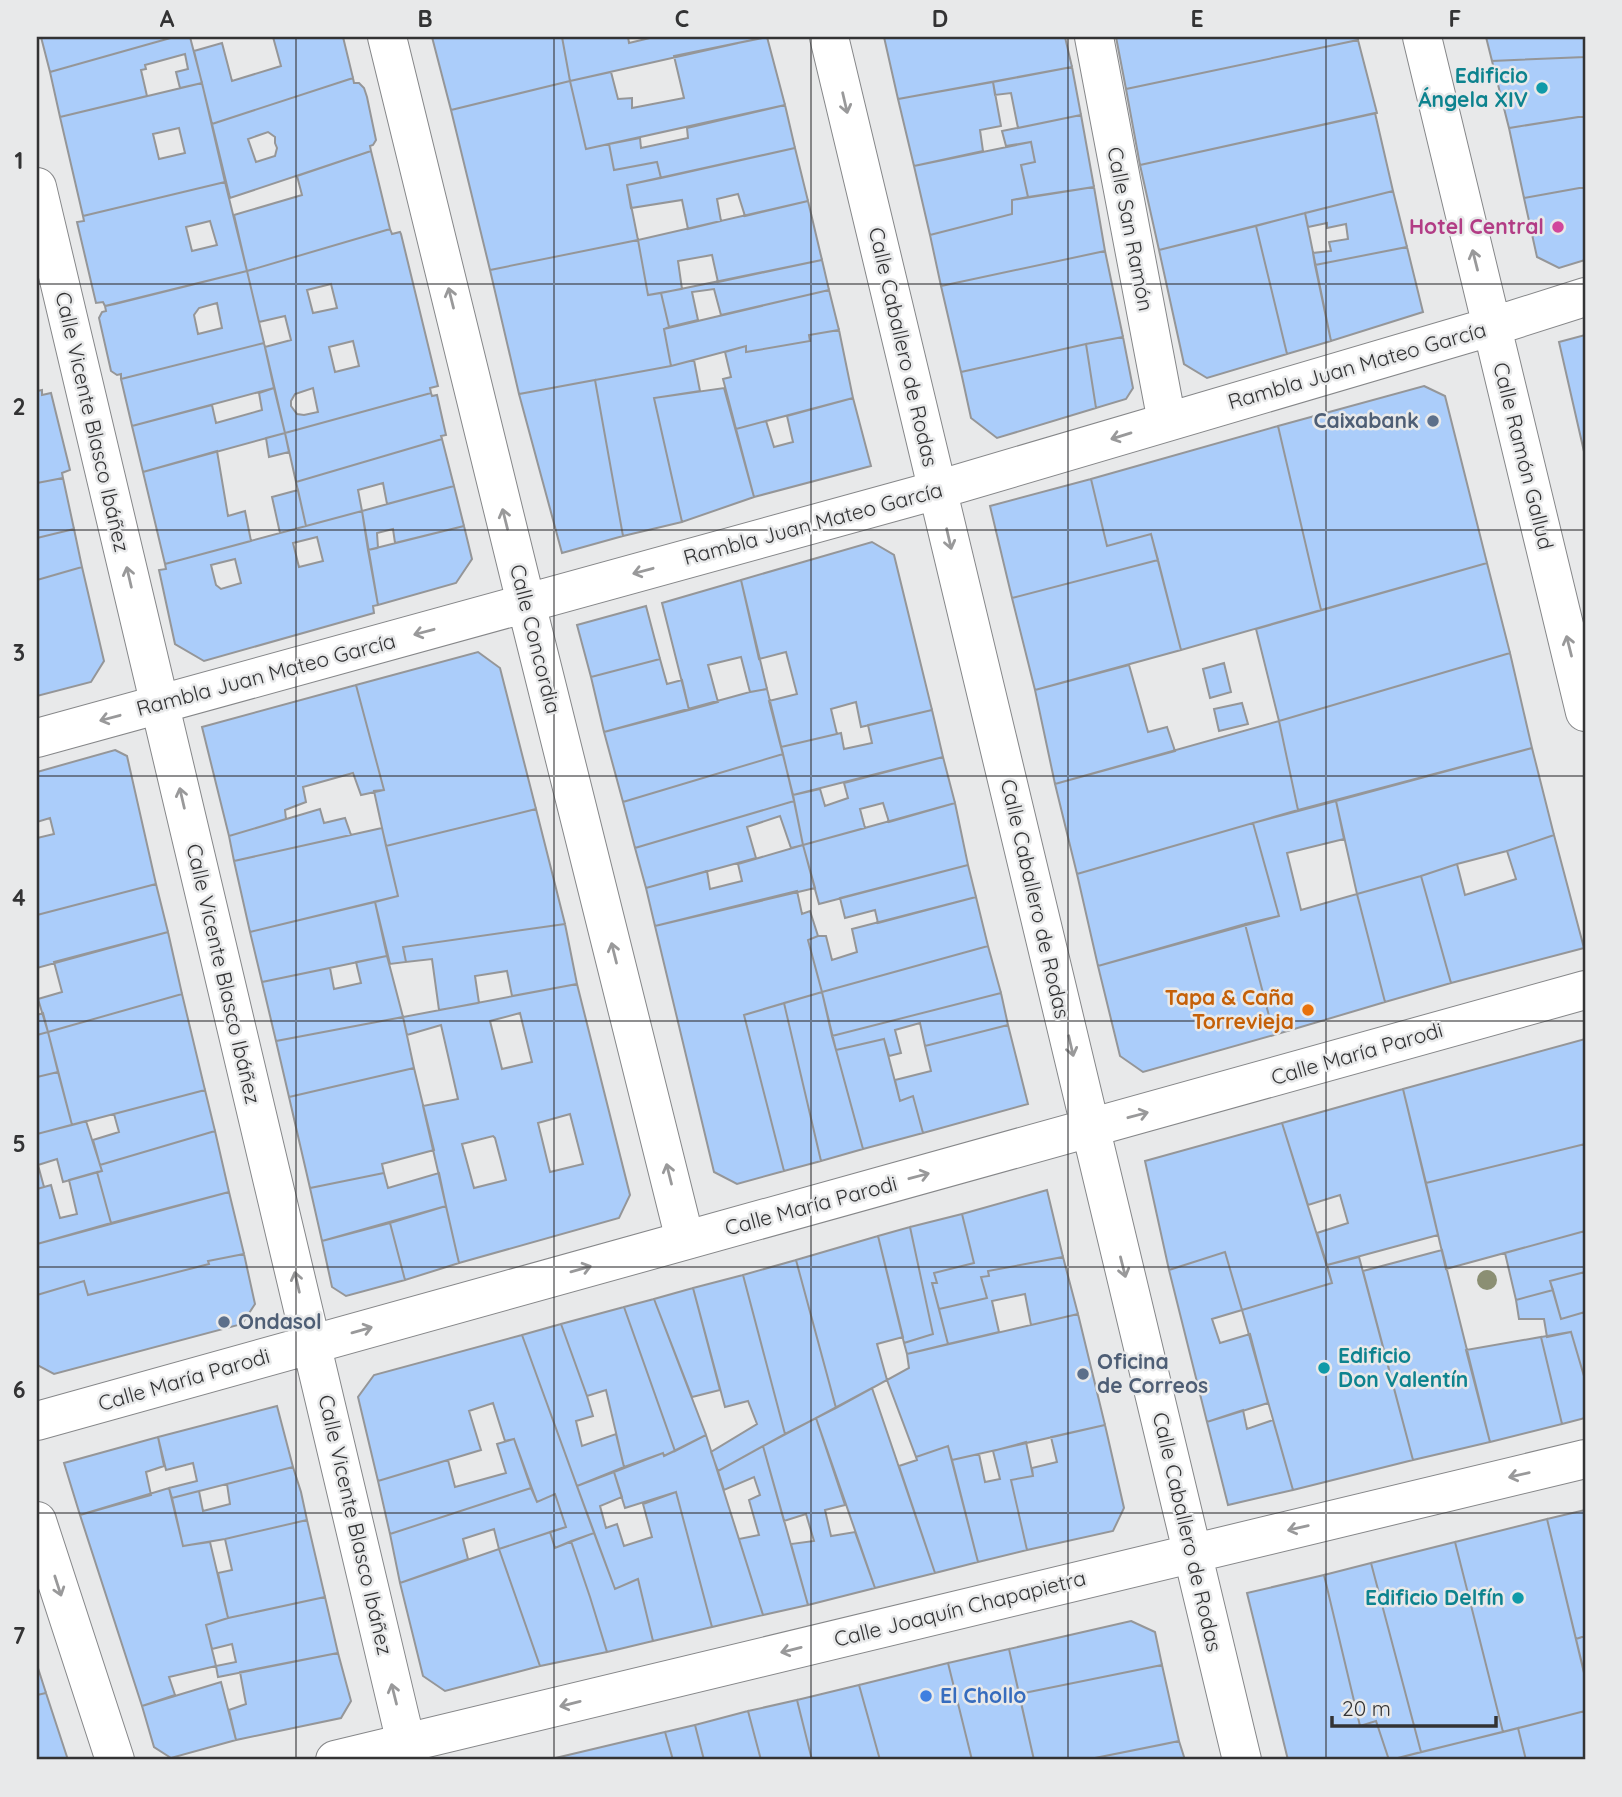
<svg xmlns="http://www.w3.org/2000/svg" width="1622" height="1797" font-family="Quicksand,sans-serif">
<rect width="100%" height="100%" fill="#e8e9ea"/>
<path fill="#abcdfa" stroke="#959698" stroke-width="2" fill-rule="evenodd" d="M41 37H174L50 72Z
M174 37H190L202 83 180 88 176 72 188 69 185 54 145 65 146 69 141 70 147 96 60 117 50 72Z
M273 37H343L353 78 212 124 194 51 222 43 232 81 281 66Z
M432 37H562L570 81 451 110Z
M562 37H628L629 43 654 37H765L570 81Z
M767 37 785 105 586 149 570 81 611 72 618 99 632 98V108L684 98 674 56Z
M884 37H1065L1072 67 898 99Z
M1116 37H1358V40L1126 89Z
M1486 37H1585V57L1492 61Z
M1358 40 1377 113 1140 165 1126 89Z
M1584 57 1585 116 1509 128 1492 61Z
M1072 67 1081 115 1018 128 1011 93 995 95 993 82Z
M353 78 354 83H359L364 88 367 97 376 140 373 145 370 146 371 151 230 198 212 124ZM268 132 275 137V143L277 148 275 156 256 162 248 139Z
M570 81 586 149 609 144 614 170 657 162 661 178 627 185 638 240 490 270 451 110Z
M993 82 1001 126 980 130 983 151 914 166 898 99Z
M202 83 225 182 83 216 60 117ZM179 128 185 153 159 159 153 134Z
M785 105 795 148 661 178 657 162 614 170 609 144 640 138 641 148 688 138 687 128Z
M1375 113 1393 191 1159 250 1140 165Z
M1081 115 1094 187 1028 197 1021 165 1035 162 1031 142 1006 146 1002 131Z
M1585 116V187L1524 198 1509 128Z
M1031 142 1035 162 1021 165 1028 197 1012 200V214L930 235 914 166Z
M795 148 808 201 745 216 738 194 717 199 721 221 688 229 682 200 631 208 627 185Z
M371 151 390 229 247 271 234 215 302 195 297 176Z
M225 182 247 271 115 304 105 306 103 302 96 303 77 222 84 221 83 216ZM210 221 217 245 192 251 186 227Z
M1094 187 1105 251 941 286 930 235 1012 214V200Z
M1585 187V260L1559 268 1537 257 1524 198Z
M1393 191 1407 247 1315 265 1313 253 1331 251 1329 242 1348 239 1346 224 1327 228V223L1308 227 1305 213Z
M808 201 822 260 718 282 712 255 678 261 682 289 648 295 638 240Z
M1305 213 1331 341 1287 354 1256 226Z
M1256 226 1287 354 1207 378 1184 364 1159 250Z
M390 229 392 234 400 232 401 234 438 386 430 388 431 393 285 433 265 347 291 340 285 316 259 322 247 271ZM331 284 337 308 313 313 307 290ZM353 341 359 366 335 372 329 347ZM313 388 318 412 304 415 297 414 291 406V401L295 394Z
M638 240 648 295 661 293 669 327 664 329 671 366 519 394 490 270Z
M1407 247 1423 312 1331 341 1315 265Z
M1105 251 1123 337 1086 344 961 372 941 286Z
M822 260 829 290 721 315 714 289 692 292 698 320 669 327 661 293Z
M247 271 264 343 121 379V374L117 375 111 371 99 318 102 312 106 311 105 306ZM217 303 222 328 198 334 194 315 199 308Z
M829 290 839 330 809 335 810 341 746 352V346L671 366 664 329Z
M839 330 853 398 736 429 723 379 731 377 725 352 746 346V352L810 341 809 335Z
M1585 335V456L1559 342Z
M1123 337 1133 388 1126 399 1096 408 1086 344Z
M264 343 274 388 132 426 121 379Z
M1086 344 1096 408 997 438 971 418 961 372Z
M694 360 700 391 654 398 682 522 623 536 595 380 671 366Z
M595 380 623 536 562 553 519 394Z
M1424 386 1445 396 1487 563 1321 610 1278 426Z
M274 388 285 433 143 472 132 426 212 405 216 423 262 410 259 393Z
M724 388 754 497 682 522 654 398Z
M42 390V395L51 393 70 470 62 473 63 478 37 483V391Z
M431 393 432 396 437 395 446 435 441 436 442 439 296 482 285 433Z
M853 398 871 466 754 497 736 429 766 421 774 447 793 442 787 416Z
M1278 426 1321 610 1181 650 1151 534 1107 546 1091 479Z
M285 433 289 452 269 457 266 438Z
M442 439 454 486 387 504 383 483 358 490 362 511 306 526 296 482Z
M217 451 228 516 245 511 251 541 165 564 143 472Z
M63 478 74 529 37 538V483Z
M1091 479 1107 546 1151 534 1158 560 1012 598 990 506Z
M454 486 464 526 395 543 393 529 377 533 378 548 368 550 362 511Z
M298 490 306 526 280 533 272 497Z
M362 511 378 605 373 606 374 613 204 661 175 644 159 570 166 569 165 564ZM317 537 323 561 299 567 293 543ZM235 559 241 583 221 589 216 585 211 565Z
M464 526 472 559 456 583 378 605 368 550Z
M74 529 82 567 37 580V538Z
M872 542 894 555 932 710 861 727 856 702 831 709 837 734 781 747 769 701 797 694 786 652 759 659 741 580Z
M1158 560 1181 650 1035 690 1012 598Z
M1487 563 1510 653 1279 721 1256 629Z
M82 567 104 661 91 682 37 696V580Z
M741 580 767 689 750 692 741 657 708 665 718 702 689 710 662 603Z
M646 606 660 659 591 677 577 625Z
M478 652 500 668 536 809 386 846 374 791 384 790 356 685Z
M1510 653 1532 748 1298 810 1279 721Z
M660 659 667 684 682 680 689 710 604 732 591 677Z
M1224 663 1231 692 1210 698 1203 669Z
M1129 665 1148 732 1167 727 1175 751 1055 784 1035 690Z
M356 685 384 790 361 795 353 773 303 787 306 802 285 810 286 819 229 836 202 727Z
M767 689 783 754 623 802 604 732 750 692Z
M1242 703 1248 724 1219 731 1214 709Z
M932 710 943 757 793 795 781 747 841 733 844 749 872 743 868 725Z
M1279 721 1298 810 1077 874 1055 784Z
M1532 748 1554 835 1507 851 1457 864 1421 876 1357 894 1336 801Z
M115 750 127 756 156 884 37 915V838L54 834 50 818 37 822V772Z
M783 754 794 801 635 848 623 802Z
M943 757 955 803 889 822 883 803 860 809 865 828 803 845 793 795 820 789 825 806 848 798 844 783Z
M794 801 803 845 791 848 780 816 747 827 756 858 646 888 635 848Z
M1336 801 1344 839 1287 853 1301 910 1357 894 1385 1002 1274 1035 1245 924 1279 916 1253 823Z
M955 803 968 865 819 904 803 845Z
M320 809 324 823 345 818 351 835 234 861 229 836Z
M536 809 565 924 403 947 406 962 390 964 375 902 398 896 386 846Z
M1253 823 1279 916 1098 966 1077 874Z
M382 828 398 896 250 932 234 861Z
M1554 835 1584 948 1451 983 1421 876 1457 864 1465 895 1516 879 1507 851Z
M803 845 815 888 655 926 646 888 707 871 710 889 742 881 738 864Z
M968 865 976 897 878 923 875 910 845 918 840 898Z
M1421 876 1451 983 1385 1002 1357 894Z
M156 884 168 932 37 968V915Z
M797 891 802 914 810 911 818 936 808 940 822 992 744 1015 784 1171 737 1184 714 1172 655 926Z
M976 897 988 946 822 992 808 940 818 936H826L832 960 857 952 852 929Z
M375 902 387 956 262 982 250 932Z
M565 924 577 984 512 996 507 971 475 976 479 1003 439 1010 432 959 406 962 403 947Z
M1245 924 1274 1035 1143 1072 1120 1056 1098 966Z
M168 932 182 994 48 1032 38 999 62 992 54 962Z
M988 946 1001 993 832 1036 822 992Z
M387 956 403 1017 276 1041 262 982 330 968 334 989 361 983 356 962Z
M577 984 630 1195 619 1218 459 1263 423 1106 458 1099 441 1025 407 1035 403 1017ZM520 1013 532 1062 502 1069 490 1021ZM570 1114 583 1164 550 1172 538 1123ZM493 1136 495 1138 506 1180 474 1188 462 1144Z
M822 992 836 1050 863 1149 821 1161 784 1003Z
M1001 993 1008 1025 925 1046 920 1023 895 1030 901 1053 889 1056 884 1039 836 1050 832 1036Z
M182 994 205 1090 72 1125 48 1032Z
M784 1003 821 1161 784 1171 744 1015Z
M43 1013 48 1032 37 1035V1015Z
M403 1017 414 1068 289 1097 276 1041Z
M1008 1025 1028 1104 923 1133 913 1096 900 1101 895 1080 931 1071 925 1046Z
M48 1032 58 1072 37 1077V1035Z
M884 1039 900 1101 913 1096 923 1133 863 1149 836 1050Z
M1585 1039V1144L1426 1183 1403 1089Z
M414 1068 434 1150 382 1164 384 1173 310 1188 289 1097Z
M58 1072 72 1125 37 1134V1077Z
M1403 1089 1438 1235 1327 1265 1317 1233 1348 1223 1340 1195 1308 1205 1282 1123Z
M205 1090 215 1131 100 1165 93 1140 119 1132 114 1114Z
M86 1121 102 1171 63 1182 57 1159 38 1165 44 1187 37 1189V1134Z
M1282 1123 1332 1283 1242 1310 1225 1252 1169 1270 1145 1161Z
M215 1131 229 1192 111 1223 97 1172 102 1171 100 1165Z
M1585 1144V1231L1446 1269 1426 1183Z
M97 1172 111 1223 37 1244V1189L51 1185 60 1218 77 1214 69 1180Z
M384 1173 388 1188 439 1173 446 1206 322 1241 310 1188Z
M1047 1190 1063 1257 988 1271 989 1276 981 1277 987 1298 939 1309 932 1283H937L934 1273 974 1263 962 1214Z
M229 1192 244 1254 208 1261 209 1264 88 1295 84 1281 37 1295V1244Z
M446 1206 459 1263 405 1280 390 1223Z
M962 1214 974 1263 934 1273 937 1283H932L948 1344 907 1354 904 1343 933 1334 910 1227Z
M390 1223 405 1280 346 1296 332 1287 322 1241Z
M910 1227 933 1334 904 1343 878 1236Z
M1585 1231V1272L1550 1281 1553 1290 1516 1300 1505 1253Z
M878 1236 903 1337 877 1344 887 1380 836 1408 796 1260Z
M1442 1250 1490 1442 1413 1460 1363 1271Z
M1225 1252 1242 1310 1212 1319 1220 1343 1250 1334 1268 1403 1207 1422 1169 1270Z
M244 1254 255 1304 242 1324 54 1374 37 1365V1295L84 1281 88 1295 209 1264 208 1261Z
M1063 1257 1078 1314 1031 1325 1025 1294 992 1301 999 1332 948 1344 939 1309 987 1298 981 1277 989 1276 988 1271Z
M1359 1257 1413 1460 1293 1490 1242 1310 1332 1283 1327 1265Z
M796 1260 836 1408 785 1434 743 1275Z
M1585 1272V1312L1561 1319 1550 1281Z
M743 1275 785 1434 718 1471 711 1452 757 1424 748 1401 725 1407 693 1288Z
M693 1288 720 1390 692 1397 654 1299Z
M1553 1290 1561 1319 1585 1312V1375L1584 1376 1571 1332 1547 1337 1544 1319H1519L1516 1300Z
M654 1299 706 1435 675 1451 624 1307Z
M624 1307 675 1451 664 1456 663 1453 624 1467 606 1390 587 1396 561 1324Z
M1078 1314 1105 1425 952 1460 948 1446 916 1457 887 1380 909 1368 907 1354Z
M561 1324 587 1396 593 1416 576 1421 582 1446 616 1434 624 1467 577 1486 522 1335Z
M1571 1332 1584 1376 1585 1375V1418L1562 1424 1541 1337Z
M522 1335 594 1533 555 1548 550 1532 566 1527 555 1494 537 1502 514 1439 505 1441 493 1403 469 1411 481 1450 378 1481 358 1397 374 1375Z
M1541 1337 1562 1424 1490 1442 1466 1350Z
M872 1388 935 1573 875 1588 816 1418Z
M277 1406 293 1467 172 1498 169 1488 197 1481 193 1463 166 1470 158 1437Z
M1243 1410 1247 1429 1273 1420 1293 1490 1228 1505 1207 1422Z
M816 1418 845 1505 825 1510 831 1536 855 1532 875 1588 808 1605 791 1544 814 1541 806 1514 784 1521 763 1446Z
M1105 1425 1124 1508 1113 1531 1027 1550 1011 1480 1033 1476 1032 1468 1057 1462 1051 1437Z
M706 1435 763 1615 712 1627 676 1492 625 1508 614 1472 663 1453 664 1456Z
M158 1437 164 1466 146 1472 151 1495 80 1515 64 1463Z
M514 1439 531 1488 390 1534 378 1481 448 1460 455 1487 506 1473 497 1444Z
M1026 1442 1033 1476 1011 1480 1027 1550 978 1562 952 1460 979 1454 985 1482 1000 1479 993 1451Z
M763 1446 808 1605 763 1615 739 1539 759 1535 749 1500 760 1495 754 1477 724 1490 718 1471Z
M948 1446 978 1562 935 1573 899 1466 917 1460 916 1457Z
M293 1467 301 1492 307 1520 225 1539 183 1546 172 1498 199 1491 203 1511 230 1504 227 1484Z
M614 1472 622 1497 600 1506 606 1528 617 1524 624 1546 652 1537 643 1504 676 1492 712 1627 653 1641 638 1579 615 1589 577 1486Z
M169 1488 183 1546 210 1542 228 1618 206 1625 216 1666 169 1677 175 1695 142 1706 80 1515Z
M531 1488 537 1502 555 1494 566 1527 499 1549 494 1529 463 1539 468 1559 400 1583 390 1534Z
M1585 1510V1636L1576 1639 1547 1519Z
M1547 1519 1585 1677V1711L1503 1732 1455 1542Z
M307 1520 325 1597 228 1618 218 1573 232 1570 225 1539Z
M550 1532 555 1548 571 1541 590 1597 607 1652 540 1666 499 1549Z
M594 1533 615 1589 638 1579 653 1641 607 1652 590 1597 571 1541Z
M1455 1542 1503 1732 1421 1752 1371 1563Z
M499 1549 540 1666 445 1691 423 1676 400 1583Z
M1371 1563 1421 1752 1390 1760H1389L1376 1721 1360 1726 1324 1575Z
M1324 1575 1360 1726 1376 1721 1389 1760H1288L1247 1593Z
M325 1597 338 1653 218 1677 216 1666 236 1662 232 1644 212 1649 206 1625 228 1618Z
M1131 1621 1155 1632 1162 1665 1019 1694 1009 1649Z
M1585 1636V1672H1584L1576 1639Z
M1009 1649 1034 1760H972L948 1663Z
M338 1653 351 1701 341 1718 236 1740 229 1710 246 1704 240 1672Z
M948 1663 972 1760H880L859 1685Z
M37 1665 46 1693 37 1695Z
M1162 1665 1179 1741 1085 1760H1034L1019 1694Z
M221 1682 236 1740 171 1758 154 1747 142 1706Z
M859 1685 880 1760H812L797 1700Z
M46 1693 68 1760H37V1695Z
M797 1700 812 1760H761L748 1711Z
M748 1711 761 1760H704L695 1725Z
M1585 1711V1760H1526L1518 1728Z
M695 1725 704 1760H673L665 1732Z
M1518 1728 1526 1760H1407L1406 1756Z
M665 1732 673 1760H547Z
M1179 1741 1185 1760H1085L1165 1744Z"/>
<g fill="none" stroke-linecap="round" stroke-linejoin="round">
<defs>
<path id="minor" d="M387 37 526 603 685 1240
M829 37 1242 1760
M1094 37 1167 422
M1422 37 1585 712
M37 738 937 490 1500 324 1585 297
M37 1421 1585 990
M335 1760 1585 1459"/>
<path id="tertiary" d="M37 187 410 1760
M37 1521 115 1760"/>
</defs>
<use href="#minor" stroke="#868789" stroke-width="40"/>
<use href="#tertiary" stroke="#868789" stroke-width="40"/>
<use href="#minor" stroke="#fff" stroke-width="38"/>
<use href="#tertiary" stroke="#fff" stroke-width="38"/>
</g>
<circle fill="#8b8f73" cx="1487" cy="1280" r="10"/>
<defs><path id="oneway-shaft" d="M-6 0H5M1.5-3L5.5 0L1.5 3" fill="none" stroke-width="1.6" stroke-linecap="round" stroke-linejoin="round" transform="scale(1.75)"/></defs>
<g stroke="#99999a">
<use href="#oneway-shaft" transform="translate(845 103) rotate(77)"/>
<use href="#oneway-shaft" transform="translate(1475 260) rotate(-104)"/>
<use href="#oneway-shaft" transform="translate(451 298) rotate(-104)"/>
<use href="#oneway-shaft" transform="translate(1121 436) rotate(163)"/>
<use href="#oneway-shaft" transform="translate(505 519) rotate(-104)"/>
<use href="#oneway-shaft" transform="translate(949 539) rotate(77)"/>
<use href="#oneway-shaft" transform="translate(643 571) rotate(165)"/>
<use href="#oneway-shaft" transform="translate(129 577) rotate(-103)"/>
<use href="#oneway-shaft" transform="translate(424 632) rotate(165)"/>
<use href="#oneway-shaft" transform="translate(1569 646) rotate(-104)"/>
<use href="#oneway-shaft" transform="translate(110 718) rotate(165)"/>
<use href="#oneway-shaft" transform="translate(182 798) rotate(-103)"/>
<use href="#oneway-shaft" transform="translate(614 953) rotate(-104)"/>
<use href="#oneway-shaft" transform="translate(1071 1046) rotate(77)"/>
<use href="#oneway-shaft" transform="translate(1138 1115) rotate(-15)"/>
<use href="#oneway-shaft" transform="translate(669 1174) rotate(-104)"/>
<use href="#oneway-shaft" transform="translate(919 1176) rotate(-15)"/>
<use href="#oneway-shaft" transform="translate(1123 1267) rotate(76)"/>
<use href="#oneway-shaft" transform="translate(581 1269) rotate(-16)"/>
<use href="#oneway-shaft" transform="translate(297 1282) rotate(-103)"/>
<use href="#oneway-shaft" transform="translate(362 1330) rotate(-16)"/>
<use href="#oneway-shaft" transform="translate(1519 1475) rotate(167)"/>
<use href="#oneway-shaft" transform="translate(1298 1528) rotate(167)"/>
<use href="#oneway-shaft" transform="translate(58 1586) rotate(72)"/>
<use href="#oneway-shaft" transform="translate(791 1650) rotate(166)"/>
<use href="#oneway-shaft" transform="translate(394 1694) rotate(-104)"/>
<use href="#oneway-shaft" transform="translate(570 1704) rotate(166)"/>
</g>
<path fill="none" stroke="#333334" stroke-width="2" stroke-opacity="0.55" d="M296 37V1760M554 37V1760M811 37V1760M1068 37V1760M1326 37V1760M37 284H1585M37 530H1585M37 776H1585M37 1021H1585M37 1267H1585M37 1513H1585"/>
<g fill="#0f9aa8" stroke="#e8e9ea" stroke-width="2.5">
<circle cx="1542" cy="88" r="7"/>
<circle cx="1324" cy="1368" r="7"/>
<circle cx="1518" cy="1598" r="7"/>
</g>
<circle fill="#d1479c" stroke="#e8e9ea" stroke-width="2.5" cx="1558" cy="227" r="7"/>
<g fill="#5c6f8a" stroke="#e8e9ea" stroke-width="2.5">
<circle cx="1433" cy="421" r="7"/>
<circle cx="224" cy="1322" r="7"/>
<circle cx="1083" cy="1374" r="7"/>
</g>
<circle fill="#e8710a" stroke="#e8e9ea" stroke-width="2.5" cx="1308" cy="1010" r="7"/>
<circle fill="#3f7fe0" stroke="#e8e9ea" stroke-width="2.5" cx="926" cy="1696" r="7"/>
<g text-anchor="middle" stroke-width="5" stroke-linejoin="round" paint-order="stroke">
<g font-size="21" font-weight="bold" fill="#0d838f" stroke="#e8e9ea" text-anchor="end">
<text x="1528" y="83">Edificio<tspan x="1528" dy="24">Ángela XIV</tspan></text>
<text x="1338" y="1363" text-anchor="start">Edificio<tspan x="1338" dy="24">Don Valentín</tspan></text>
<text x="1504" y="1605">Edificio Delfín</text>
</g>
<g font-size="21" font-weight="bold" fill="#b23c85" stroke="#e8e9ea" text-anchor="end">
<text x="1544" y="234">Hotel Central</text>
</g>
<g font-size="21" fill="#333334" stroke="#e8e9ea">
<text transform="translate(1130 229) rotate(79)" y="7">Calle San Ramón</text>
<text transform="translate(903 347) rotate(77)" y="7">Calle Caballero de Rodas</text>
<text transform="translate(1357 366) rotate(-16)" y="7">Rambla Juan Mateo García</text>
<text transform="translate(92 422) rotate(77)" y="7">Calle Vicente Blasco Ibáñez</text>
<text transform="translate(1523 456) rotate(76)" y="7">Calle Ramón Gallud</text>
<text transform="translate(813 524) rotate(-15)" y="7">Rambla Juan Mateo García</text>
<text transform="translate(535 639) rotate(76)" y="7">Calle Concordia</text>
<text transform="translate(266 675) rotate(-15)" y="7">Rambla Juan Mateo García</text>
<text transform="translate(1035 899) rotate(77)" y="7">Calle Caballero de Rodas</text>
<text transform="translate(223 974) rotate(77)" y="7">Calle Vicente Blasco Ibáñez</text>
<text transform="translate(1357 1054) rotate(-16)" y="7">Calle María Parodi</text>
<text transform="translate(811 1206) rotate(-15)" y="7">Calle María Parodi</text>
<text transform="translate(184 1380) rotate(-16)" y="7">Calle María Parodi</text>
<text transform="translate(355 1525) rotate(77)" y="7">Calle Vicente Blasco Ibáñez</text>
<text transform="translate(1187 1532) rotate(77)" y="7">Calle Caballero de Rodas</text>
<text transform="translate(960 1609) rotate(-14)" y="7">Calle Joaquín Chapapietra</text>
</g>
<g font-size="21" font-weight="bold" fill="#4e5e75" stroke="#e8e9ea" text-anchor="start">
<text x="1419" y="428" text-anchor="end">Caixabank</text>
<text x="238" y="1329">Ondasol</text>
<text x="1097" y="1369">Oficina<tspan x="1097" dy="24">de Correos</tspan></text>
</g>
<g font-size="21" font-weight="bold" fill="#c56008" stroke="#e8e9ea" text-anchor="end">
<text x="1294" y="1005">Tapa &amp; Caña<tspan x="1294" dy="24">Torrevieja</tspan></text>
</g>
<g font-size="21" font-weight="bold" fill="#366cbe" stroke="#e8e9ea" text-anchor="start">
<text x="940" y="1703">El Chollo</text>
</g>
</g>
<rect width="1622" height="1797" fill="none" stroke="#e8e9ea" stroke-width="77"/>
<path d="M1332 1716v10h164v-10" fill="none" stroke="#333334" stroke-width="3.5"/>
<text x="1342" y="1716" font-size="21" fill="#333334" stroke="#e8e9ea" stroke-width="5" paint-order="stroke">20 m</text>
<rect x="38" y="38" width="1546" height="1720" fill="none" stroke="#333334" stroke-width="2.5"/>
<g font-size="23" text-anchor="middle" font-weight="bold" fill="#333334">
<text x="167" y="27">A</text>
<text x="425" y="27">B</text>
<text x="682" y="27">C</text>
<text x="940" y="27">D</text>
<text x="1197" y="27">E</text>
<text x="1455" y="27">F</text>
<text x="19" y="169">1</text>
<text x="19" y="415">2</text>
<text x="19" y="661">3</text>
<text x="19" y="906">4</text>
<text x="19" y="1152">5</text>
<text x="19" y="1398">6</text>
<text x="19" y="1644">7</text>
</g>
</svg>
